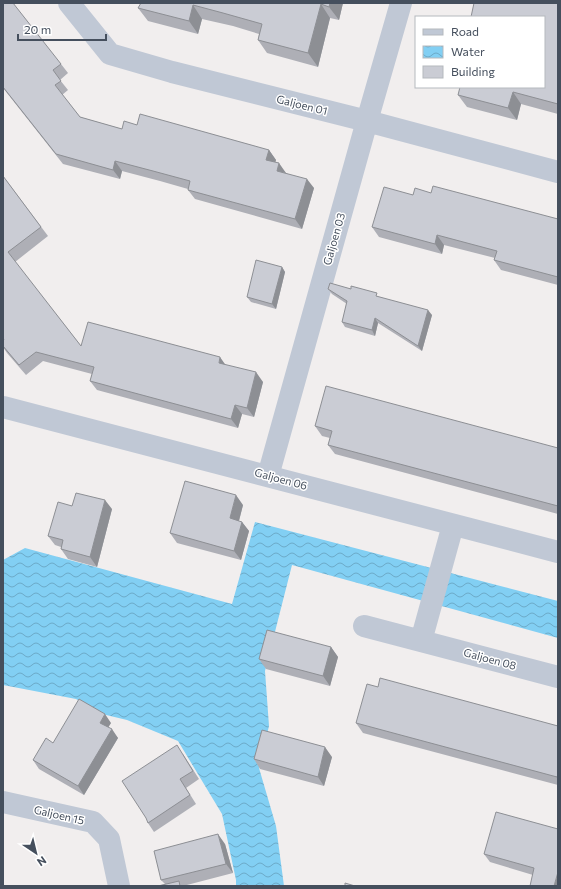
<svg xmlns="http://www.w3.org/2000/svg" width="561" height="889" font-family="Commissioner,sans-serif">
<defs>
<pattern id="water-waves" width="16" height="10" patternUnits="userSpaceOnUse"><rect width="16" height="10" fill="#82cff3"/><path d="M0 5q4-4 8 0t8 0" fill="none" stroke="#6caac8"/></pattern>
</defs>
<rect width="100%" height="100%" fill="#f1eeee"/>
<path fill="url(#water-waves)" d="M255 522 558 601V638L292 565 265 671 269 726 259 768 276 826 284 886H236V880L222 814 178 741 127 720 102 714 76 699 3 685V560L25 548 232 604Z"/>
<g fill="none" stroke-linecap="round" stroke-linejoin="round">
<path stroke="#c0c8d5" stroke-width="22" d="M69 3 110 54 172 72 367 121 558 172
M3 407 558 552
M268 476 367 121 401 3
M364 626 558 677
M421 641 453 525
M3 802 93 822 109 839 119 886"/>
</g>
<path fill="#aeafb6" d="M3 3 61 64 68 73 60 80 68 90 62 95 80 117 122 129 137 125 269 150 276 160 275 162 286 173 314 188 302 229 195 199 188 190V189L160 181 122 171 120 179 63 164 3 88V75L4 74H3Z
M141 3H343L339 20 330 18 318 67 267 53 258 40 259 34 233 26 202 19 198 34 148 21 138 8Z
M558 3V114L521 104 517 120 467 107 458 95Z
M3 176 48 236 15 262 81 346 226 365 263 382 254 417 242 414 238 428 97 390 90 381 92 374 43 361 26 375 7 353 3 347V341L4 340H3Z
M431 193 558 219V285L501 270 494 260 495 258 444 245 442 254 379 237 372 227 413 195Z
M282 267 285 272 276 309 251 302 247 297Z
M328 289 380 297 432 315 422 351 378 323 375 336 345 327 342 322 347 304 332 294Z
M315 426 558 448V514L335 454 328 445 330 438 322 436Z
M243 505 239 521 242 522 249 531 241 560 177 543 170 533Z
M72 506 112 509 97 567 68 559 61 549V547L55 545 48 536Z
M331 647 338 657 330 686 266 669 259 659Z
M378 687 558 726V785L363 733 356 723Z
M111 723 108 727 118 738 84 795 39 769 33 760 53 743Z
M183 754 199 779 186 788 196 804 154 832 148 823Z
M332 757 324 786 260 769 254 759Z
M558 829 533 875 490 862 484 854Z
M225 844 233 873 183 886H158L165 884 161 880Z"/>
<path fill="#8d8f94" d="M330 3H343L339 20 329 7Z
M321 4 330 18 318 67 308 53Z
M193 5 202 19 198 34 189 21Z
M513 92 521 104 517 120 508 108Z
M269 150 276 160 273 170 266 160Z
M115 161 122 171 120 179 113 170Z
M279 163 286 173 277 171Z
M307 179 314 188 302 229 295 219Z
M437 235 444 245 442 254 435 244Z
M282 267 285 272 276 309 272 304Z
M428 310 432 315 422 351 418 346Z
M375 318 378 323 375 336 372 330Z
M220 357 227 367 219 363Z
M256 372 263 382 254 417 247 408Z
M235 405 242 414 238 428 231 419Z
M236 495 243 505 237 528 230 518Z
M105 500 112 509 97 567 90 557Z
M242 522 249 531 241 560 234 551Z
M331 647 338 657 330 686 323 676Z
M105 714 111 723 106 731 100 723Z
M112 729 118 738 84 795 78 786Z
M325 747 332 757 324 786 318 777Z
M218 834 225 844 233 873 226 864Z
M558 872V886H554Z"/>
<path fill="#caccd4" stroke="#8d8f94" d="M3 3H13L61 64 53 70 61 81 55 85 80 117 122 129 124 121 137 125 140 114 269 150 266 160 279 163 277 171 307 179 295 219 188 190 190 181 153 171 115 161 113 170 56 154 3 87V75L4 74 3 73Z
M141 3H330L329 7 321 4 308 53 258 40 262 24 223 13 193 5 189 21 138 8Z
M474 3H558V104L513 92 508 108 458 95 460 87H544V17H471Z
M3 176 41 227 8 252 81 346 88 322 220 357 219 363 256 372 247 408 235 405 231 419 90 381 94 367 36 352 19 365 3 346V341L4 340 3 338Z
M433 186 558 219V277L494 260 497 251 437 235 435 244 372 227 384 187 413 195 415 188 431 193Z
M256 260 282 267 272 304 247 297Z
M330 283 351 289V286L377 293 376 296 428 310 418 346 375 318 372 330 342 322 347 301 328 289Z
M326 386 558 448V506L328 445 332 431 315 426Z
M185 481 236 495 230 518 242 522 234 551 170 533Z
M76 493 105 500 90 557 61 549 63 540 48 536 58 502 72 506Z
M267 630 331 647 323 676 259 659Z
M380 678 558 726V775L557 777 356 723 367 684 378 687Z
M79 699 105 714 100 723 112 729 78 786 33 760 46 738 53 743Z
M262 730 325 747 318 777 254 759Z
M177 745 193 771 180 779 190 795 148 823 146 818 122 781Z
M496 812 558 829V872L554 886H530L534 868 484 854Z
M218 834 226 864 161 880 154 851Z
M179 881 180 886H158Z
M345 883 355 886H345Z"/>
<g text-anchor="middle" stroke-width="3" stroke-linejoin="round" paint-order="stroke">
<g font-size="11" fill="#454f5d" stroke="#fff">
<text transform="translate(302 105) rotate(14)" y="4">Galjoen 01</text>
<text transform="translate(334 239) rotate(-74)" y="4">Galjoen 03</text>
<text transform="translate(281 479) rotate(15)" y="4">Galjoen 06</text>
<text transform="translate(490 659) rotate(15)" y="4">Galjoen 08</text>
<text transform="translate(59 815) rotate(13)" y="4">Galjoen 15</text>
</g>
</g>
<rect width="561" height="889" fill="none" stroke="#454f5d" stroke-width="8"/>
<rect x="415" y="16" width="130" height="72" fill="#ffffff" stroke="#b5b9be"/>
<rect x="423" y="29" width="20" height="6" fill="#c0c8d5" stroke="#b5b9be"/>
<text x="451" y="36" font-size="12" fill="#454f5d">Road</text>
<rect x="423" y="46" width="20" height="12" fill="url(#water-waves)" stroke="#b5b9be"/>
<text x="451" y="56" font-size="12" fill="#454f5d">Water</text>
<rect x="423" y="66" width="20" height="12" fill="#caccd4" stroke="#b5b9be"/>
<text x="451" y="76" font-size="12" fill="#454f5d">Building</text>
<g transform="translate(36 853) rotate(145)" stroke="#ffffff" stroke-width="3" paint-order="stroke">
<path d="M0-3L7 15L0 10L-7 15Z" fill="#454f5d"/>
<text y="-6" font-size="11" font-weight="bold" text-anchor="middle" fill="#454f5d">N</text>
</g>
<path d="M18 34v6h88v-6" fill="none" stroke="#454f5d" stroke-width="2"/>
<text x="24" y="34" font-size="12" fill="#454f5d" stroke="#ffffff" stroke-width="3" paint-order="stroke">20 m</text>
</svg>
